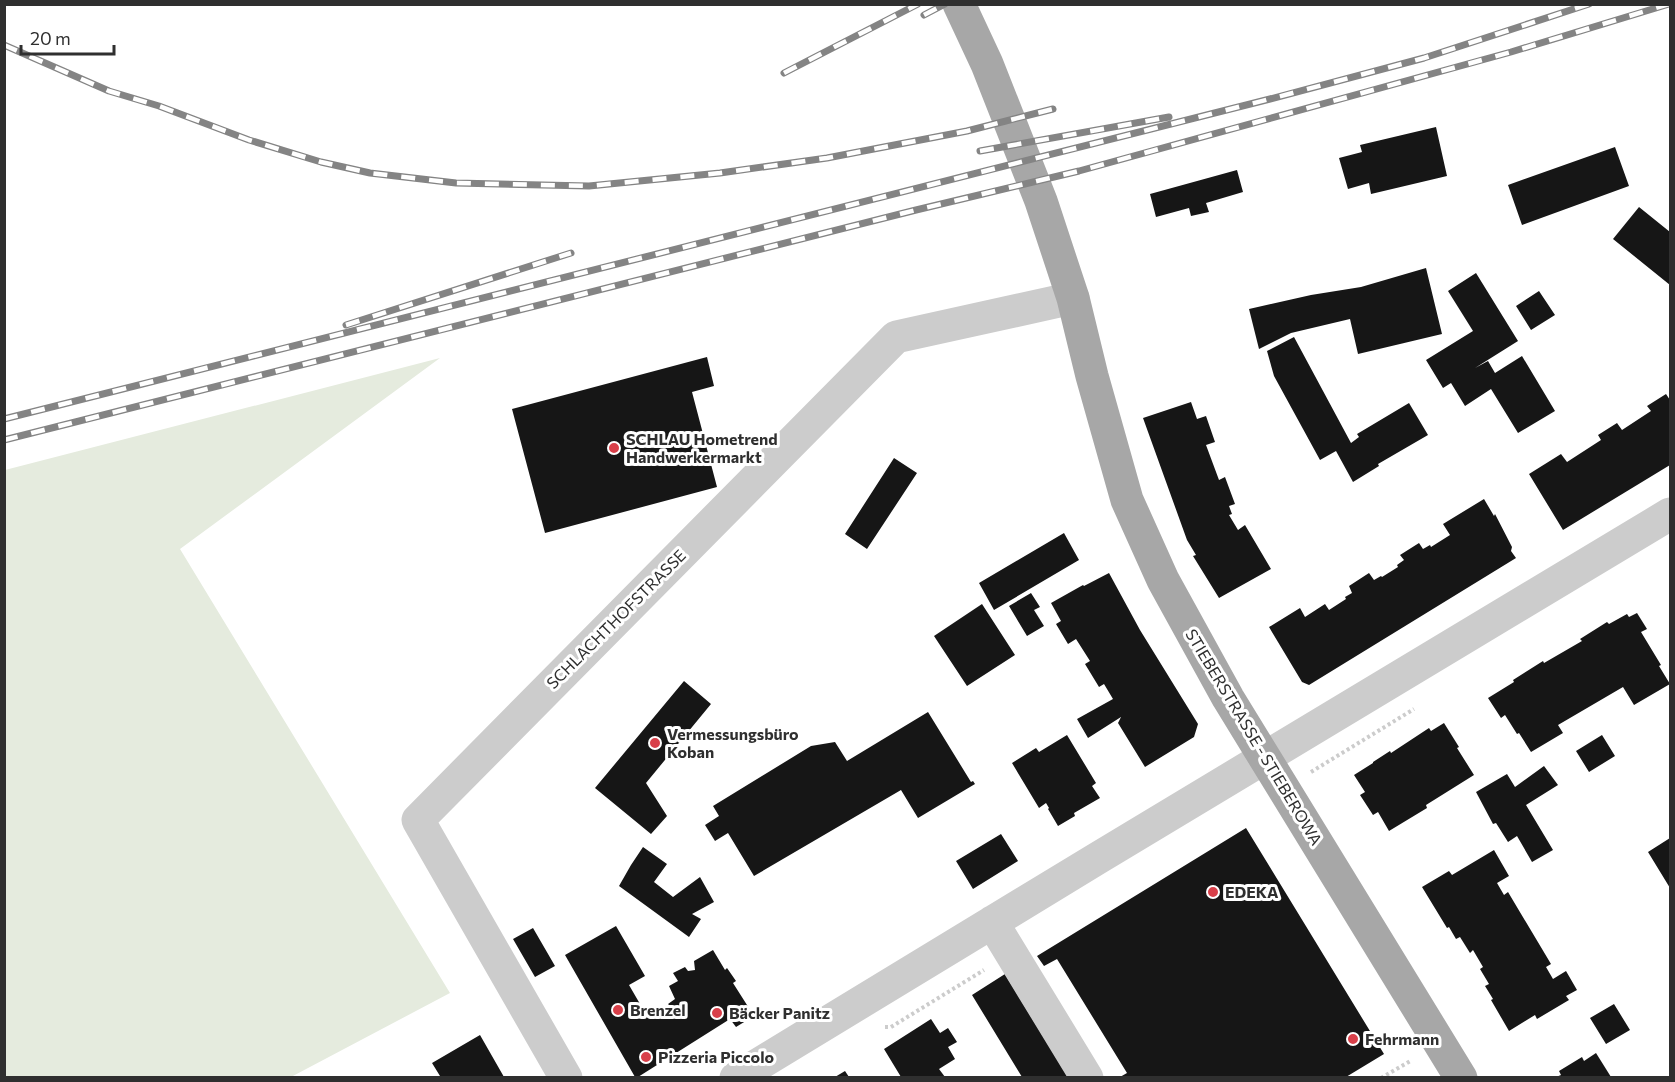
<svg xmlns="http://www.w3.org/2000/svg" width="1675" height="1082" font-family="Commissioner,sans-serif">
<rect width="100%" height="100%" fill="#fff"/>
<path fill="#e5ebde" d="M440 358 180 549 450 993 291 1077H5V470Z"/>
<path fill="#161616" d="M1436 127 1447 176 1371 194 1369 183 1348 189 1339 158 1362 152 1360 145Z
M1615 147 1629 186 1522 225 1508 185Z
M1237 170 1243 192 1206 203 1209 212 1191 216 1189 208 1156 217 1150 194Z
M1639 207 1670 232V285L1613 239Z
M1426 268 1442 334 1358 354 1350 319 1291 333 1259 349 1249 309 1311 295 1361 287Z
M1476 273 1518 341 1475 368 1488 361 1495 373 1522 356 1555 411 1518 433 1491 389 1465 406 1451 383 1443 388 1426 360 1473 331 1448 291Z
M1539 291 1555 315 1531 330 1516 306Z
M1294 337 1351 443 1359 437 1357 434 1409 403 1428 435 1378 464 1379 466 1353 482 1336 451 1320 460 1274 376 1267 351Z
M707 357 714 386 692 392 717 487 545 533 512 409Z
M1666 394 1670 400V465L1563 530 1529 474 1561 454 1567 462 1601 440 1598 435 1617 423 1622 430 1651 411 1647 406Z
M1191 402 1197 419 1206 416 1215 442 1206 445 1219 480 1225 477 1235 504 1229 506 1232 514 1229 515 1238 530 1245 525 1271 569 1219 598 1193 556 1196 555 1187 540 1143 418Z
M894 458 917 473 867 549 845 534Z
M1484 499 1494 516 1495 514 1512 547 1511 551 1516 558 1309 685 1302 682 1269 627 1300 608 1305 617 1325 604 1329 610 1346 599 1345 597 1352 593 1349 586 1369 573 1374 580 1381 576 1382 577 1398 567 1397 565 1404 560 1400 555 1419 543 1423 549 1430 545 1431 547 1450 535 1443 524Z
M1064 533 1079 560 994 610 979 583Z
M1109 573 1140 630 1198 724 1194 737 1145 767 1118 723 1121 717 1088 738 1077 719 1113 699 1104 684 1099 687 1085 664 1090 661 1076 639 1068 644 1056 624 1061 621 1051 603 1083 585 1084 586Z
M1031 593 1040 607 1034 610 1044 626 1027 636 1009 606Z
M982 604 1015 655 967 686 934 636Z
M1637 613 1647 629 1641 632 1661 665 1659 666 1670 684 1634 705 1623 687 1558 725 1563 733 1531 752 1519 733 1517 734 1505 715 1501 718 1488 698 1514 682 1513 680 1543 661 1544 663 1582 641 1580 639 1607 622 1609 624 1627 614 1629 617Z
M684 681 711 704 646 783 667 816 651 834 595 788Z
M928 712 971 782 973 781 975 784 918 818 901 790 754 876 728 833 715 841 705 825 719 816 713 806 811 746 835 742 847 761Z
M1444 723 1459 747 1457 748 1474 775 1426 805 1427 808 1389 831 1378 812 1373 815 1360 795 1365 792 1354 775 1373 763V762L1390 751 1391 753 1429 728 1431 731Z
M1067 735 1096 783 1092 786 1100 798 1074 813 1075 816 1058 826 1048 809 1049 808 1046 803 1039 808 1012 763 1036 748 1039 752Z
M1602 735 1615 756 1589 772 1576 751Z
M1544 766 1558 785 1526 805 1553 850 1532 862 1517 836 1508 842 1496 823 1493 824 1476 792 1507 774 1515 787Z
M1246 828 1384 1054 1346 1077H1120L1127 1073 1057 959 1044 966 1037 956Z
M1001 834 1018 861 973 889 956 861Z
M1670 838V888L1648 852Z
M643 847 667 864 654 882 673 897 700 877 714 902 692 914 701 919 689 937 619 886 631 865Z
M1494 850 1509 876 1497 883 1504 895 1508 892 1551 964 1546 967 1553 979 1566 971 1577 990 1566 996 1569 1000 1537 1019 1535 1015 1509 1031 1491 1000 1493 999 1485 986 1489 984 1480 969 1483 967 1473 950 1470 953 1460 937 1456 939 1449 927 1447 928 1422 887 1449 871 1452 875Z
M616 926 645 976 629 985 647 1016 654 1015 669 1005 668 1004 675 999 669 986 678 981 673 973 685 967 688 971 695 970 694 961 713 950 725 970 727 968 736 981 733 983 754 1016 736 1027 730 1019 638 1077H635L565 955Z
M533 928 555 966 535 977 513 939Z
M1005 974 1068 1077H1022L972 995Z
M1614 1004 1630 1030 1606 1044 1590 1018Z
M931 1019 940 1033 948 1028 957 1042 948 1047 955 1059 939 1069 945 1077H901L884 1049Z
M480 1035 504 1077H436L440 1076 432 1063Z
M1596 1053 1611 1077H1556L1561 1075 1559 1071 1582 1057 1584 1061Z
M845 1071 849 1077H835Z"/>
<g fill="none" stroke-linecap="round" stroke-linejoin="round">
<path stroke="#ccc" stroke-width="4" stroke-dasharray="3 3" stroke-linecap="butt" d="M1311 772 1414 709
M885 1027H891L984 970
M1381 1078 1412 1060"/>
<path stroke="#ccc" stroke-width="33" d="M992 922 1087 1078
M566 1078 418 820 896 337 1073 298
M736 1078 1098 858 1670 514"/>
<path stroke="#a7a7a7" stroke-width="33" d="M959 4 987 64 1041 201 1073 298 1092 376 1127 500 1163 580 1228 698 1461 1078"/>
<defs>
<path id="rail" d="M924 15 945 4
M4 45 109 91 159 106 249 140 321 162 370 173 456 183 589 186 720 173 827 158 967 131 1053 109
M784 73 918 4
M980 151 1169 117
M346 325 571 253
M4 419 1270 99 1424 58 1589 4
M4 440 916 210 1079 171 1511 52 1669 4"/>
</defs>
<use href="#rail" stroke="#848484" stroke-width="7"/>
<use href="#rail" stroke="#fff" stroke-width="4.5" stroke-dasharray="14" stroke-linecap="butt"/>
</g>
<g fill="#d83f49" stroke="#fff" stroke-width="2">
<circle cx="614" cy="448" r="6"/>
<circle cx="655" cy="743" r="6"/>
<circle cx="1213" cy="892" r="6"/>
<circle cx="618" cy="1010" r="6"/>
<circle cx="717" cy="1013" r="6"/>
<circle cx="1353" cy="1039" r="6"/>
<circle cx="646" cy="1057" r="6"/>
</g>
<g text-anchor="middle" stroke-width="6" stroke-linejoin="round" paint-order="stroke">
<g font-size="16" font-weight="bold" fill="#2f2f2f" stroke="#fff" text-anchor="start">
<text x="626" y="445">SCHLAU Hometrend<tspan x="626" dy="18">Handwerkermarkt</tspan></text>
<text x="667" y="740">Vermessungsbüro<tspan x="667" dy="18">Koban</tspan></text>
<text x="1225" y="898">EDEKA</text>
<text x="630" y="1016">Brenzel</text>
<text x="729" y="1019">Bäcker Panitz</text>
<text x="1365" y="1045">Fehrmann</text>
<text x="658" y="1063">Pizzeria Piccolo</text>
</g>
<g font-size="16" fill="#2f2f2f" stroke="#fff">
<text transform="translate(616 619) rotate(-45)" y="6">SCHLACHTHOFSTRASSE</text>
<text transform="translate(1254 737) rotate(59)" y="6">STIEBERSTRASSE - STIEBEROWA</text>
</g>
</g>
<rect width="1675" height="1082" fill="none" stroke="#2f2f2f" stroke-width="12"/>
<path d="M21 45v9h93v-9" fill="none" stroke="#2f2f2f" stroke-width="3"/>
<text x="30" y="45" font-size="18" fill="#2f2f2f" stroke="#ffffff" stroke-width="4.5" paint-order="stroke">20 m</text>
</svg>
